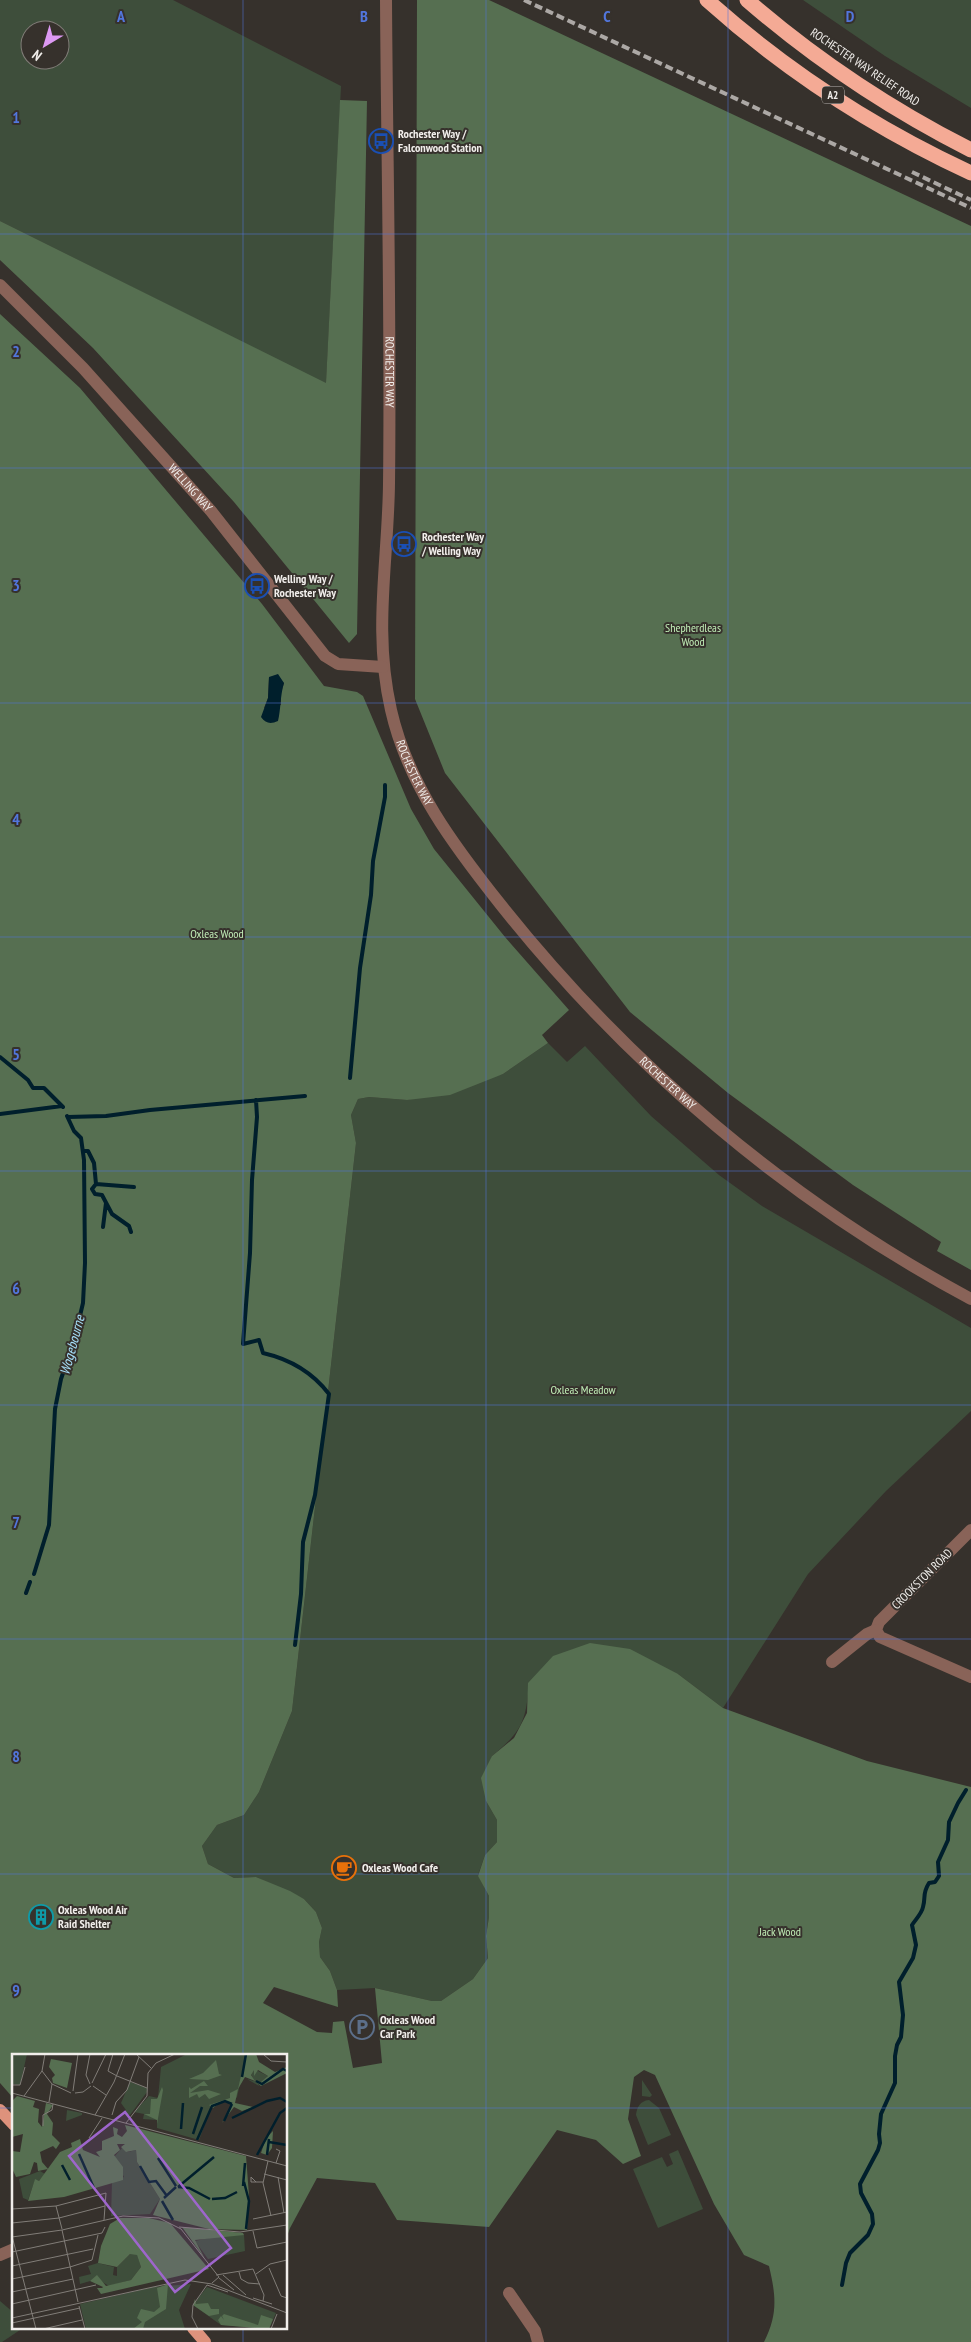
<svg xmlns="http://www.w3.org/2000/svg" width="971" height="2342" font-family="'PT Sans Narrow',sans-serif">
<rect width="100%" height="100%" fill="#36312c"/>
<path fill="#3e4e3b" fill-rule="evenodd" d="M0 0H173L341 86 326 384 0 221ZM30 30H60V60H30Z
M803 0H971V108L885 56Z
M548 1043 567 1062 585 1046 651 1116 719 1175 762 1206 971 1328V1411L886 1491 808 1574 723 1708 678 1674 529 1683C526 1722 522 1731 492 1756L486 1801 497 1820V1842L485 1855 478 1875 489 1896V1917L486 1936 488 1958 473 1979 441 2001H432L375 1988 337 1990 330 1971 320 1957 319 1942 322 1928 316 1912 304 1899 256 1877 234 1878 208 1864 202 1846 217 1825 244 1815 259 1792 292 1711 356 1143 351 1115 358 1099 369 1097 407 1100 503 1074Z
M642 2080 652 2095 650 2097 642 2096Z
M649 2100 659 2108 671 2135 648 2145 636 2115C637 2107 640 2101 649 2100Z
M678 2150 703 2209 658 2228 633 2169 662 2157 667 2167 673 2164 669 2154Z
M0 2301 14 2313V2328H23L2 2342H0Z"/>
<path fill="#566f51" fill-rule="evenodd" d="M417 0H489L971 226V1270L937 1251 941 1242 853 1185 728 1093 630 1012 445 773 415 699Z
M340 100 367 101 357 634 349 643 234 502 93 348 0 260V221L326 383Z
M0 314 80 388 262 604 324 686 357 692 363 696 411 809 434 849 505 937 569 1010 542 1035 548 1043 503 1074 450 1095 407 1100 369 1097 358 1099 351 1115 356 1143 292 1711 259 1792 244 1815 217 1825 202 1846 208 1864 234 1878 256 1877 290 1891 304 1899 316 1912 322 1928 319 1942 320 1957 330 1971 337 1990 338 2007 274 1987 263 2003 317 2032 332 2033 333 2022 344 2021 353 2068 382 2063 375 1988 432 2001H441L473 1979 488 1958 486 1936 489 1917V1896L478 1876 485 1855 497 1842V1820L486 1801 481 1778 492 1756 514 1738 527 1713 528 1683 553 1656 590 1643 630 1649 678 1674 723 1708 867 1761 971 1787V2342H764C778 2314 776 2296 769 2266L744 2255 714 2204 655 2075 644 2070 634 2077 628 2119 641 2156 623 2164 596 2140 557 2130 489 2227 397 2220 375 2183 317 2178 290 2228 286 2239V2056H14V2099L0 2083ZM269 677 284 683 281 693V705L264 708 268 698Z"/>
<path fill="#001f2c" d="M278 674 284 683C280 696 281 709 278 721 271 724 266 724 261 717L268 698 269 677Z"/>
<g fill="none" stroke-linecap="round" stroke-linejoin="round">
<path stroke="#001f2c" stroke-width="4" d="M0 1057 28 1080 33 1088H44L63 1107
M350 1078 360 968 371 895 373 861 385 797V785
M256 1100 257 1117 252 1180 250 1253 243 1344 259 1340 263 1353C289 1359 313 1373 329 1394L315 1495 303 1542 301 1594 295 1645
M0 1114 62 1106
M68 1117 106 1116 150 1110 305 1096
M83 1151H88L94 1163 96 1184 92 1189 95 1194 102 1195 112 1214 129 1226 131 1232
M96 1184 134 1187
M103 1227 106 1203
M34 1574 49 1525 55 1409 61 1379 74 1341 83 1303 85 1263 84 1160 81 1138 74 1131 67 1116
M26 1593 30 1582
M842 2285 846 2263 850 2253 868 2235 873 2224 872 2214 861 2193 860 2184 878 2150 880 2143 879 2134 881 2114 895 2083V2056L897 2045 901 2037 903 2015 899 1982 913 1958 916 1945 912 1925C916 1919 922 1913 923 1907 926 1897 922 1894 929 1883L935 1882 939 1876 938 1862 948 1840 949 1822 958 1803 966 1790"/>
<g stroke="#896358" stroke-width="12">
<path id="s1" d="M386 0C387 161 391 323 389 484 388 563 373 631 391 710 408 785 454 846 501 905 629 1066 790 1202 971 1299"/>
<path id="s2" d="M0 285 83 368 211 511 325 656 338 664 383 667"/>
<path d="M971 1530 879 1622 876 1630 880 1637 971 1677"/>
<path d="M832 1662 867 1634 876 1630"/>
<path d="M0 2255 14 2249"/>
<path d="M509 2293 535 2331 538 2342"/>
</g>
<path stroke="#de927c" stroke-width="12" d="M0 2110 14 2125
M193 2328 205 2342"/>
<path stroke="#f4aa95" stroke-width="15" d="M707 0C785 70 876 129 971 173
M747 0C814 58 892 110 971 150"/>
<path stroke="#aca8a5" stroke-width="4" stroke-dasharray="8 4" stroke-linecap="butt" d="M524 0 971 208
M912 172 971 200"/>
</g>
<path fill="none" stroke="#5276dd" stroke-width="1" stroke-opacity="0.55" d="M243 0V2056M486 0V2342M728 0V2342M0 234H971M0 468H971M0 703H971M0 937H971M0 1171H971M0 1405H971M0 1639H971M0 1874H971M0 2108H14M286 2108H971M243 2328V2342"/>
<defs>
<symbol id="bus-ring" viewBox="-11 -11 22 22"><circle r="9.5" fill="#36312c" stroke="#1a4fb4" stroke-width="1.5"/><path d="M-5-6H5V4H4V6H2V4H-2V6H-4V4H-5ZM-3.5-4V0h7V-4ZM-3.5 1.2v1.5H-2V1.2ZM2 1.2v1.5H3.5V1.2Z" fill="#1a4fb4"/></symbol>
<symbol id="cafe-ring" viewBox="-11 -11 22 22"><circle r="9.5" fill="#36312c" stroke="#e8710a" stroke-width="1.5"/><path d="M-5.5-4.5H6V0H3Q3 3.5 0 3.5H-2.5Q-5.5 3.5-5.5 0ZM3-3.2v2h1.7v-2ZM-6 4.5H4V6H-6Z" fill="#e8710a"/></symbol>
<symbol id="building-ring" viewBox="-11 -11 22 22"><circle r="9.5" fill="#36312c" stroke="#0f9aa8" stroke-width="1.5"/><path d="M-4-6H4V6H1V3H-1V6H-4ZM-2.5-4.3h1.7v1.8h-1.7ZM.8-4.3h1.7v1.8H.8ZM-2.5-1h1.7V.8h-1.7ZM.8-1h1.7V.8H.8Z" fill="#0f9aa8"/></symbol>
<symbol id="parking-ring" viewBox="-11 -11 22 22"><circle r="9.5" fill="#36312c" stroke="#5c6f8a" stroke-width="1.5"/><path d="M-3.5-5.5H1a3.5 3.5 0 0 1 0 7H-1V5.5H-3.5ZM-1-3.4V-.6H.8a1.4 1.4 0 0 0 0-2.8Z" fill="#5c6f8a"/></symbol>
</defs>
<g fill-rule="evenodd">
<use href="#bus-ring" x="367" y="127" width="28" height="28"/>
<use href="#bus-ring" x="390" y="530" width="28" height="28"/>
<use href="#bus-ring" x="243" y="572" width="28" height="28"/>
<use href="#cafe-ring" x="330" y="1854" width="28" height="28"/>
<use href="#building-ring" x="27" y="1903" width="28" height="28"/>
<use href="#parking-ring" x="348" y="2013" width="28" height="28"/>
</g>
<g text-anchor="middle" stroke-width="4" stroke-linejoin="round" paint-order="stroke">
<rect fill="#36312c" stroke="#b9b5b2" stroke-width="1" x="822" y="86.5" width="22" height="17" rx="4"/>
<g font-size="11" font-weight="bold" fill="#f1eeeb">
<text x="833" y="99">A2</text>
</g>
<g font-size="12" fill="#f1eeeb" stroke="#36312c">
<text transform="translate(865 67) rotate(34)" y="4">ROCHESTER WAY RELIEF ROAD</text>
<text dy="4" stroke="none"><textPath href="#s1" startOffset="372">ROCHESTER WAY</textPath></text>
<text dy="4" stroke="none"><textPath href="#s2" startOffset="278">WELLING WAY</textPath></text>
<text dy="4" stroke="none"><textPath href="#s1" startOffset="778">ROCHESTER WAY</textPath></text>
<text dy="4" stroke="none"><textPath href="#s1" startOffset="1181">ROCHESTER WAY</textPath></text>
<text transform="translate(922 1579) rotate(-45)" y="4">CROOKSTON ROAD</text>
</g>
<g font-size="12" font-weight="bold" fill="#f1eeeb" stroke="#36312c" text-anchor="start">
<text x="398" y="138">Rochester Way /<tspan x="398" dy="14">Falconwood Station</tspan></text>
<text x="422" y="541">Rochester Way<tspan x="422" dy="14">/ Welling Way</tspan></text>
<text x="274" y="583">Welling Way /<tspan x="274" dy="14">Rochester Way</tspan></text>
<text x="362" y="1872">Oxleas Wood Cafe</text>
<text x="58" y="1914">Oxleas Wood Air<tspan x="58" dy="14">Raid Shelter</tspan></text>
<text x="380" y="2024">Oxleas Wood<tspan x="380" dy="14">Car Park</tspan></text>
</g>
<g font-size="12" fill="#c1eeb7" stroke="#36312c">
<text x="693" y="632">Shepherdleas<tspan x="693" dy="14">Wood</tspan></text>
<text x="217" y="938">Oxleas Wood</text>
<text x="583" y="1394">Oxleas Meadow</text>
<text x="780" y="1936">Jack Wood</text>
</g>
<g font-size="14" font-style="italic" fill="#a7e0fb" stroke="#36312c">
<text transform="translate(72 1345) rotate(-75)" y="5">Wogebourne</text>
</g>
</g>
<g transform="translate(12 2054)">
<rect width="275" height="275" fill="#36312c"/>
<path d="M0 0H15L8 31 0 30ZM175 0H235L225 43 220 49 212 46 200 52 187 86 145 74V52V66L131 65 132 60 122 58 137 42 146 44 149 13ZM242 15 256 22 249 29 245 28 247 32 235 25 242 27 239 20ZM118 28 135 34V38L118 61 112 60 114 56 109 49ZM55 56 70 59V61L54 67ZM110 94 116 98 124 96 125 108 148 145 138 160 99 162 100 128 112 123 102 103ZM28 117 33 120 27 127 23 126 16 146 11 144 7 125ZM210 181H232L233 197 196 205 183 187ZM118 200H125L129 213 119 226 97 232 85 225 68 230 67 223 79 220 76 212 86 209 102 213 101 221 105 222V213ZM179 230 167 256 173 275H74L68 250 142 233ZM195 233 264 259 257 275 209 271 181 251Z" fill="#3e4e3b"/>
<path d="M234 0H244L247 8 263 18 275 13V19L249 32 244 28H249L256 22 246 16 242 22V16L239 21 243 27 233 23 226 35ZM39 5 60 9 55 34 41 29 40 24 43 21 37 13ZM204 6 207 20 210 21 196 26 177 25 191 19ZM192 27 196 32H188L178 39 196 36 209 40 197 45 193 40 187 44 185 40 177 44V33L179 35ZM150 33 151 36 145 70V66L132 60H138L139 45H145ZM226 35 223 49 241 53 230 57 222 53 210 69 220 50 210 47 201 54 197 51 218 44V39ZM5 42 23 47 21 53 27 55 26 68 30 73 34 49 41 51 35 60 41 69 40 81 48 89 44 95 41 92 28 98 30 108 36 115 26 117 25 109 22 108 18 120 4 123 0 114V97L8 98 11 80 0 83V47ZM113 71 234 102 237 142 235 176 197 175 141 161 148 145 125 108 124 96 114 98 109 93 113 90H105L108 96 102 101 111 113V126L52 143 16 147 23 125 27 127 48 98 60 93 59 89 68 85 71 96 88 103 84 98 90 96V87L102 82 101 73 106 75 105 80 110 83 115 77ZM261 77 260 94 255 101 249 99 254 84ZM108 164H137L158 169 197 215 89 240 85 234H90L91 233 78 227 85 221 94 232 119 226 129 213 125 201 118 200 105 213 86 209 89 192 98 170ZM170 173 231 179 232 181 183 186 193 205ZM156 230 154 255 133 268 131 275H121L130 268 125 264 129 255 142 258 148 253 145 234ZM183 245 184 250 196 249 199 255H207V260L197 262 181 251ZM212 260 246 271 249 261 261 265 257 275 209 271 206 266 209 262 212 266 210 262Z" fill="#566f51"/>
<path fill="none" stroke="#001f2c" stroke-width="2.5" d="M230 23 234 0M244 27 250 30 271 15 275 17M220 64 255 47 268 44 275 48M212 67 220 50M169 75 171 49M181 80 190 53M185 86 200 52 213 47 220 50M257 88 275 91M67 100 82 134M245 101 268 59 275 54M255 101 257 85M146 104 164 132M50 111 58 126M128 112 137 128 144 127 155 142M232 128 237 147 234 175M231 132 233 109M166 133 202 103M166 133 177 134 198 145M152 144 164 133M200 145 213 144 225 138M150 147 161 166"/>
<path fill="none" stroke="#817d78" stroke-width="1" d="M78 0 74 21 78 30M101 0 96 17 105 22M124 0 139 14M251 0 259 7 275 8M30 17 40 30 37 48M105 22 135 34M80 29 94 0M40 30 59 39M0 31H8L13 13M81 32 94 41M61 37 66 0M0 39 275 112M63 39 71 38 79 32M12 42 30 17 33 0M83 61 102 28 113 0M100 61 104 48 115 36 127 3M114 69 135 42 136 19 144 9 163 0M31 72V61L40 56 41 50M77 84 90 64M256 107 251 129 259 162M264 109 268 97 264 95M252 120 275 126M266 123 272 159M244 128 239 123V128H251M44 152 50 175M0 155 44 152 94 139 92 166M241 165 275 158M0 169 47 164 93 152M167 173 228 178 275 171M50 176 66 248M241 177 245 194 275 188M0 182 24 275M0 183 50 176 111 162 147 164 169 175 207 223 200 229M0 198 90 179 93 173M0 212 81 195M58 213 80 206 86 181M257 214 269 242 275 244M227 218 229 225 236 229 248 230M244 220 258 210 275 206M204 221 241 215 252 241 251 247M211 221 234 241M207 224 222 236M0 225 58 213M195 231 216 238M0 238 61 225M241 244 260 250M0 250 84 231M67 252 73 275M0 264 173 226 200 230 275 259M0 269 68 254M31 275 70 266M186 275 180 263 181 251 195 231M259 275 265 260"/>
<path fill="#9e66cc" fill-opacity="0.15" stroke="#9e66cc" stroke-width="2.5" d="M113 58 219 194 163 238 57 102Z"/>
<rect width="275" height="275" fill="none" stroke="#f1eeeb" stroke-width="2.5"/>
</g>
<g font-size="16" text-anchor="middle" font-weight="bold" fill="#5276dd" stroke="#36312c" stroke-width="4" stroke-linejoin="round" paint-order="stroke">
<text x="121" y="22">A</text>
<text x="364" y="22">B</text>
<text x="607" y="22">C</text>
<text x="850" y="22">D</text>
<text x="16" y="123">1</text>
<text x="16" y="357">2</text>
<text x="16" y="591">3</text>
<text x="16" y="825">4</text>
<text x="16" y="1060">5</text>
<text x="16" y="1294">6</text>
<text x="16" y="1528">7</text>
<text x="16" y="1762">8</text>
<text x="16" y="1996">9</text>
</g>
<g transform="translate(45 45) rotate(218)"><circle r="24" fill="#36312c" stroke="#817d78"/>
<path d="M0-4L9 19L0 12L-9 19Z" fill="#dd99f3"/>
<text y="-8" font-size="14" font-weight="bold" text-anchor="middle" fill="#f1eeeb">N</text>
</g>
</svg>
